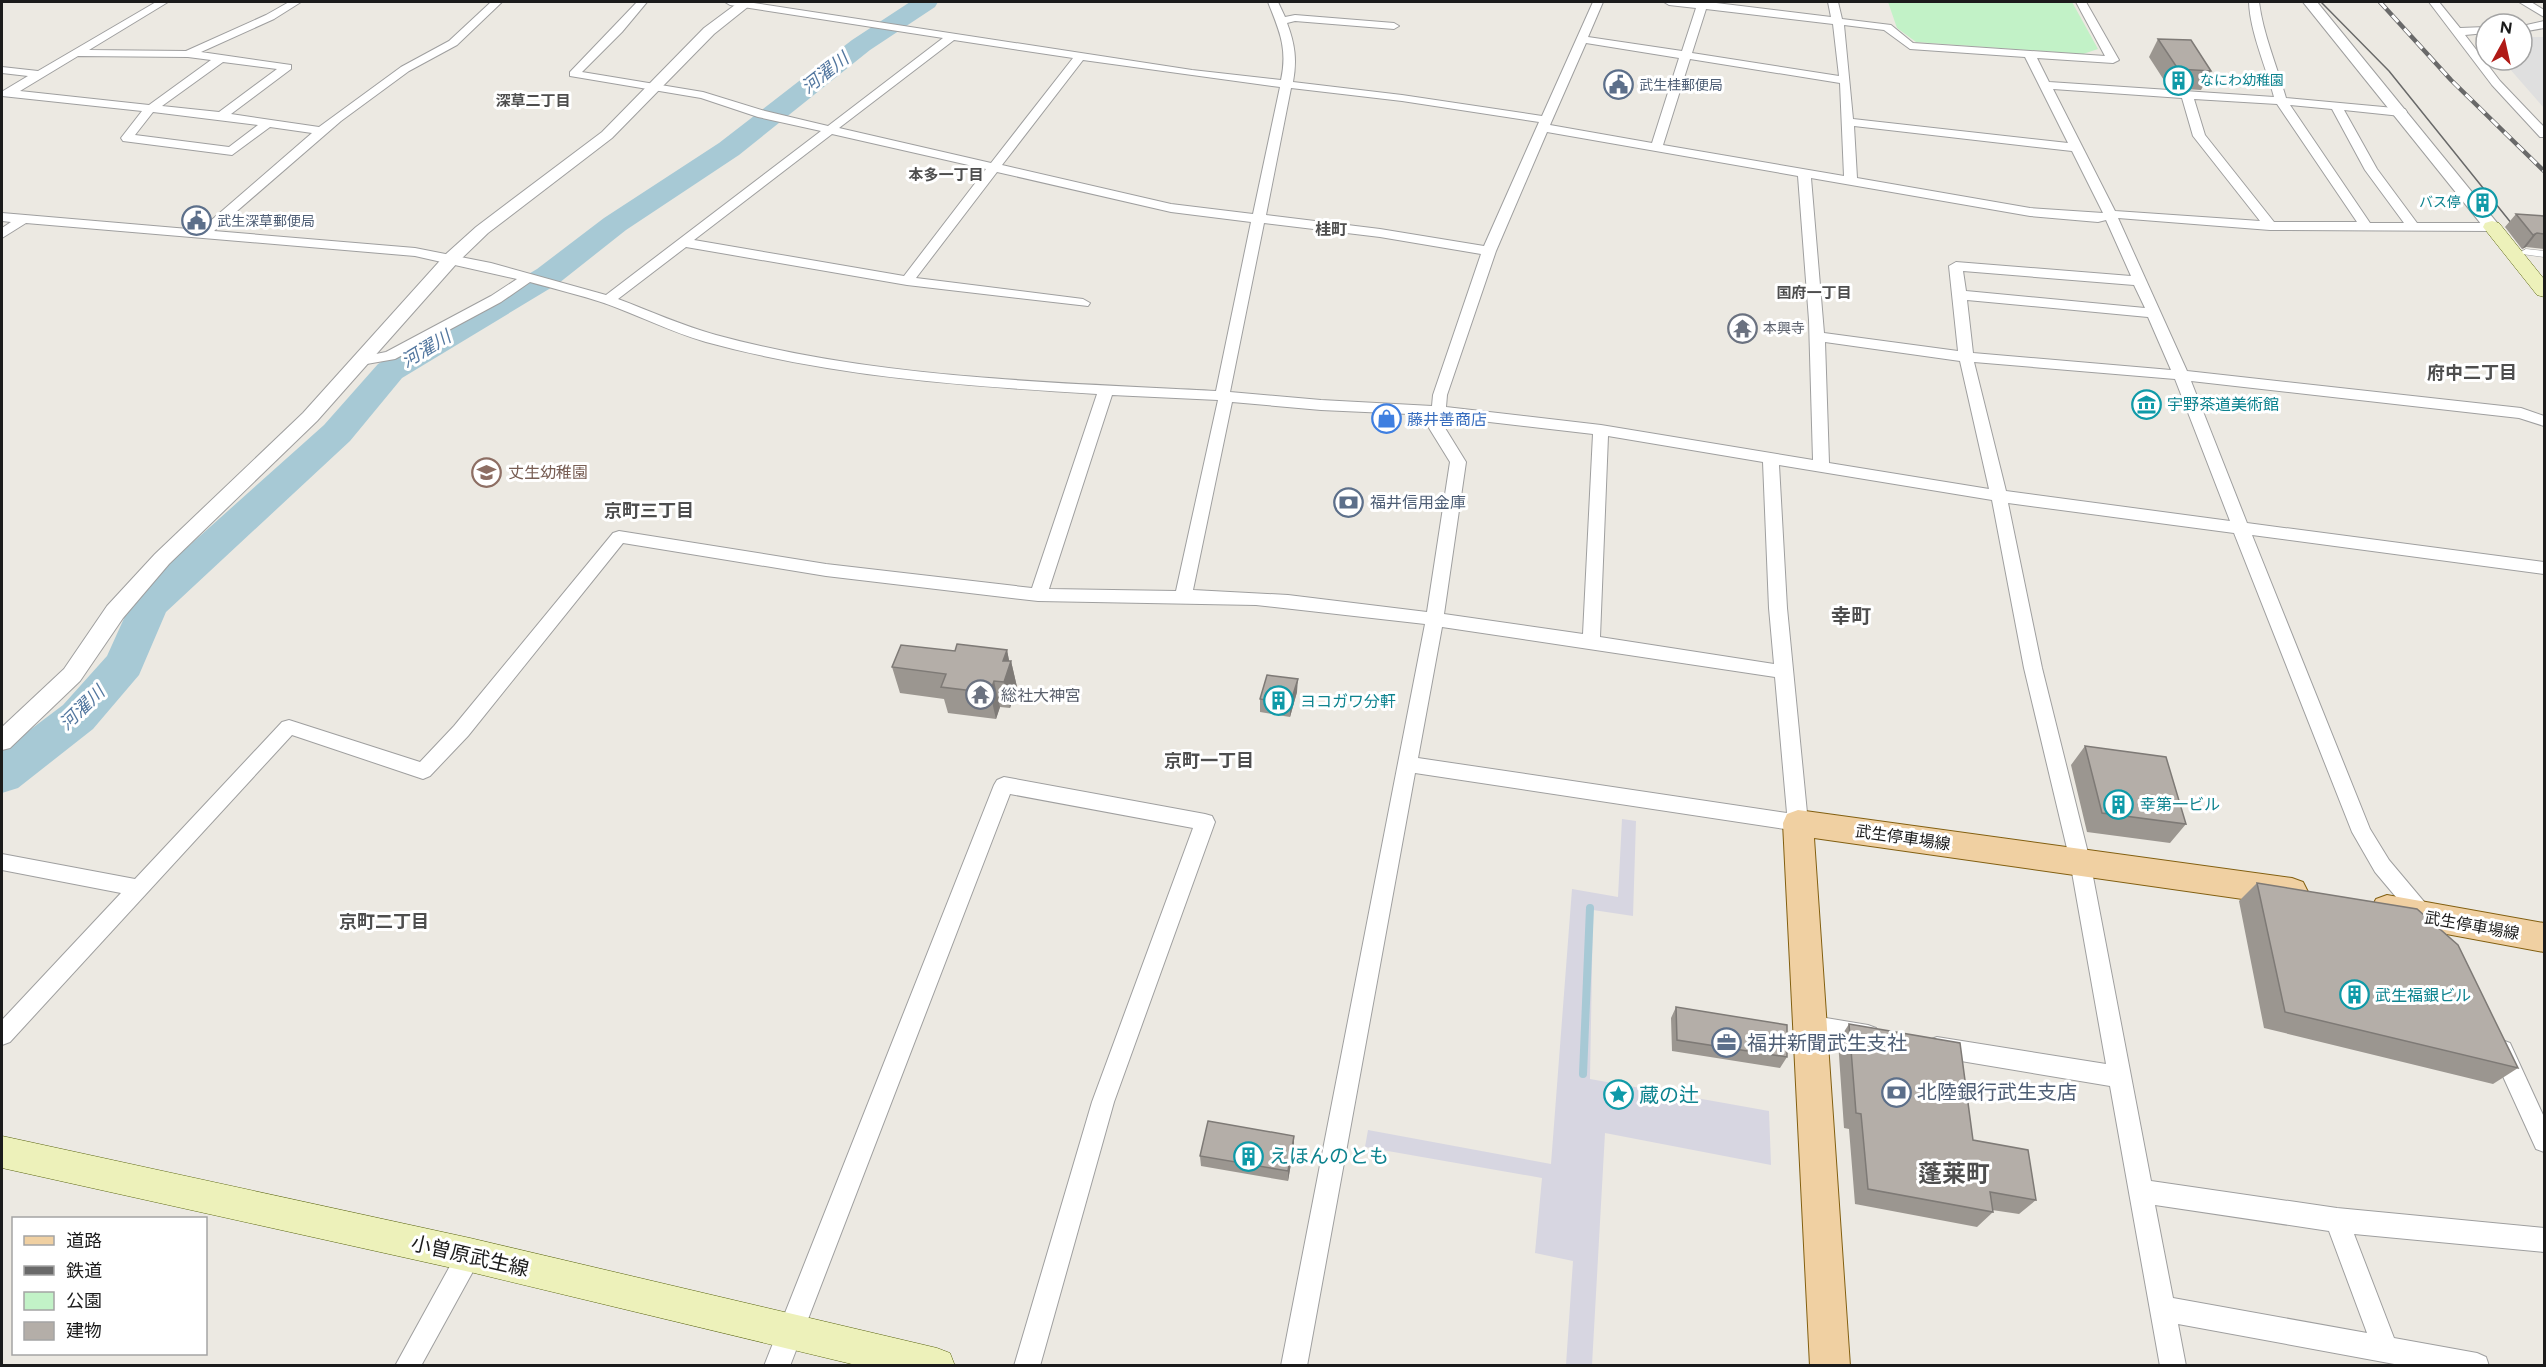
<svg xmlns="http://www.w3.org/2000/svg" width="2546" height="1367" font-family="Figtree,'Noto Sans JP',sans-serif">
<rect width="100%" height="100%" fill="#ece9e2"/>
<path fill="#c2f2c7" d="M1888 2H2072L2098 49 2083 54 1916 42 1897 28Z"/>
<path fill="#dfdfdf" d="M2522 37H2544V108L2502 60H2522Z"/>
<path fill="#d7d6e1" d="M1622 819 1636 821 1633 916 1593 910 1590 1079 1769 1111 1771 1165 1605 1133 1592 1365H1566L1573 1261 1535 1253 1542 1178 1365 1147 1368 1130 1551 1164 1572 889 1618 897Z"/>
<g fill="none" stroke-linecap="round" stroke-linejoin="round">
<path stroke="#a7c9d5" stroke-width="8" d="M1583 1074 1590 908"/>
<path fill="#a7c9d5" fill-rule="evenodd" d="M910 2H938L935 7 870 50 739 155 626 230 559 283 402 378 350 441 166 612 139 675 93 729 18 788 2 793V751L63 705 107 656 135 594 324 425 378 364 537 269 604 218 719 143 852 40Z"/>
<defs>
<path id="pedestrian" d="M2526 249 2544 251V257L2522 254 2521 252Z"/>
<path id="minor" d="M156 2H168L89 50 186 51 266 15 289 2H301L274 19 201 52 291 65V69L231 114 319 127 401 67 449 41 491 2H502L457 45 409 71 341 121 214 231 415 248 491 263 606 295 821 131 758 117 701 98 570 76V72L637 2H647L622 32 582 72 703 92 765 111 828 126 943 38 730 5 725 2H747L1192 70 1281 80C1288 48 1279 30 1268 2H1278L1285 17 1295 15 1394 23 1399 26 1394 29 1295 21 1287 23C1295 44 1297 60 1293 82L1402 95 1542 116 1593 2H1603L1588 37 1682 51 1696 8 1669 5 1664 2H1708L1831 17 1828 2H1838L1842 19 1891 25 1913 43 2105 56 2076 2H2086L2119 60 2113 63 2037 58 2049 82 2274 97C2266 67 2250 32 2249 2H2259C2263 34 2277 66 2286 98L2405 109 2407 112 2401 116 2344 110 2377 169 2417 223H2492L2499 227 2492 231 2270 230 2118 218 2187 371 2521 408 2544 416V426L2519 418 2191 381 2247 523 2544 562V574L2252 535 2370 829 2389 860 2431 910 2434 916 2431 922 2424 925 2417 922 2375 872 2352 832 2234 533 2008 503 2042 668 2090 861 2151 1181 2337 1208 2544 1228V1252L2354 1234 2394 1338 2477 1353 2486 1357 2489 1366H2405L2178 1324 2186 1366H2160L2110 1086 1937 1057 1929 1054 1926 1047 1929 1040 1937 1037 2106 1064 2070 861 2024 668 1992 500 1779 465 1787 608 1808 823 1805 829 1798 831 1415 773 1307 1366H1281L1425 624 1256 605 1038 601 826 576 623 543 468 736 430 776 423 779 292 735 10 1042 2 1045V1020L121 893 2 870V854L135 879 282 722 289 720 420 762 454 726 613 533 619 531 826 564 1032 588 1097 394C966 386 834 377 706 342 671 332 638 315 604 303 580 295 555 289 530 282L501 302 395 359 361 365 354 361 356 358 386 352 491 296 517 279 415 256 26 223 2 238V228L11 222 2 221V213L200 230 312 133 270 127 232 155 123 141 121 138 142 111 2 96 3 91 28 76 2 73V67L38 71ZM1706 9 1833 24 1839 76 1692 53ZM1844 25 1884 30 1910 49 2025 57 2068 143 1853 119ZM954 40 1073 58 991 163 839 128ZM1586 43 1679 58 1652 143 1550 125ZM78 56 188 57 211 60 149 105 20 91ZM1690 59 1840 83 1844 176 1663 145ZM1083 60 1280 87 1253 214 1171 204 1002 165ZM223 62 277 69 219 112 162 106ZM1291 88 1402 101 1539 122 1484 246 1380 229 1266 215ZM2053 89 2182 98 2193 136 2260 221 2115 211ZM2194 99 2277 104 2357 222H2274L2205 135ZM2290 105 2332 109 2365 170 2404 223H2370ZM153 112 258 125 229 147 135 135ZM1854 126 2072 151 2103 213 2030 208 1857 178ZM1547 132 1798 176 1809 320 1813 460 1601 425 1446 407 1447 395 1496 251ZM832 134 986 169 904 276 694 240ZM997 172 1171 212 1251 222 1216 391C1048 382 879 379 716 335 683 326 650 311 618 299L686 247 907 285 1088 306 1090 303 1083 299 916 278ZM1811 178 2030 216 2098 222 2106 220 2131 276 1956 262 1949 266 1958 351 1824 333ZM1264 223 1380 237 1481 254 1433 395 1432 406 1321 400 1230 392ZM1963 271 2134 285 2145 308 1966 291ZM1967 300 2148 317 2171 370 1973 353ZM1825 342 1960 361 1989 489 1829 463ZM1974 362 2175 379 2230 521 2006 491ZM1112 395 1218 400 1176 591 1049 589ZM1232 402 1321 410 1431 415 1429 428 1450 462 1427 612 1288 595 1193 590ZM1446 417 1593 434 1583 634 1444 614 1466 462 1445 428ZM1608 436 1763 462 1769 608 1774 664 1600 637ZM1442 627 1775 677 1787 813 1418 758ZM2155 1205 2329 1231 2367 1333 2173 1298Z
M2429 2H2439L2460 28 2486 27V33L2465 35 2500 81 2544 127V137H2540L2492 85Z
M2519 2H2531L2544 10V17Z
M2544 21V28L2522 32V26Z
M1004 777 1205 814 1212 816 1215 822 1114 1102 1040 1366H1014L1092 1102 1193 828 1010 794 790 1366H764L994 785 997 780Z
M1808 1015 1868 1025 1876 1028 1879 1035 1876 1042 1868 1045 1808 1035 1800 1032 1797 1025 1800 1018Z
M2502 1040 2510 1043 2544 1117V1152L2536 1149 2491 1050 2494 1043Z
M470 1243 479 1246 482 1255 421 1366H395L461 1246Z"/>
<path id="tertiary" d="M739 2H754L714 34 612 138 488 233 458 262 317 421 169 564 123 618 80 681 10 748 2 750V727L64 669 107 606 155 554 303 413 446 254 476 227 602 132 704 28Z
M2303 2H2317L2498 224 2500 227 2498 230H2486Z"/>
<path id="secondary" d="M2492 221 2499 223 2544 279V297L2537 295 2483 227 2485 223Z
M2 1136 470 1238 937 1348 950 1353 955 1366H860L470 1272 2 1168Z"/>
<path id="primary" d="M1798 810 2292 878 2303 882 2308 892 2303 902 2292 906 1814 838 1850 1366H1810L1783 823 1787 814Z
M2387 895 2544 923V952L2387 923 2376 919 2371 909 2376 899Z"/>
</defs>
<use href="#pedestrian" stroke="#9f9f9f" stroke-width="1"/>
<use href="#minor" stroke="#9f9f9f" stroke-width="2"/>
<use href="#tertiary" stroke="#9f9f9f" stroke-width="2"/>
<use href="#secondary" stroke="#596410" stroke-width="1"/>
<use href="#primary" stroke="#825f10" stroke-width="2"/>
<use href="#pedestrian" fill="#fff" fill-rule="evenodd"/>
<use href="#minor" fill="#fff" fill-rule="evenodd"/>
<use href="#tertiary" fill="#fff" fill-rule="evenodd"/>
<use href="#secondary" fill="#edf1ba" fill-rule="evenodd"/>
<use href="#primary" fill="#f0d0a2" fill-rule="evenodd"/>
<path stroke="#696969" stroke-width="1.5" d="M2321 2 2389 71 2512 224"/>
<defs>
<path id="rail" d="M2380 2 2451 80 2544 171"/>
</defs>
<use href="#rail" stroke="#696969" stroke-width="4.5"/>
<use href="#rail" stroke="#fff" stroke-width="3" stroke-dasharray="9" stroke-linecap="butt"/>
</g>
<path fill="#9b9690" d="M2158 39 2211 71 2201 90 2169 88 2149 57Z
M2516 214 2544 216V249L2526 247 2522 249 2505 227Z
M1007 650 1009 661H1011L1017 687 1010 708 1000 707 996 719 948 713 944 699 900 693 892 667Z
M1297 692 1290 717 1260 712V699Z
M2085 746 2186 824 2170 843 2087 832 2071 765Z
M2257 883 2518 1068 2493 1084 2264 1028 2239 901Z
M1676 1007 1787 1057 1780 1068 1672 1051 1671 1018Z
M1849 1024 1973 1140 2036 1200 2019 1214 1992 1210 1993 1212 1977 1227 1855 1204 1849 1129 1844 1128 1838 1041Z
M1294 1146 1288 1181 1201 1166 1200 1156Z"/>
<path fill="#7e7a76" d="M2537 233 2526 247 2522 249 2533 235Z
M1007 650 1010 665 1011 661 1017 687 1010 708 1004 682 1003 661Z
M1298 679 1297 692 1290 717V704Z
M994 681 1000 707 996 719 990 693Z
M1294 1136V1146L1288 1181V1171Z"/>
<path fill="#b4aea8" stroke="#7e7a76" stroke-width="1.5" d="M2158 39 2191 40 2211 71 2178 69Z
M2516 214 2544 216V234L2537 233 2533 235Z
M957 644 1007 650 1003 661H1011L1004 682 994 681 990 693 941 687 946 674 892 667 901 645 955 651Z
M1267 675 1298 679 1290 704 1260 699Z
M2085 746 2166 757 2186 824 2102 813Z
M2257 883 2417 909 2458 945 2518 1068 2285 1012Z
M1676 1007 1787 1025V1057L1677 1040Z
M1849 1024 1960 1043 1973 1140 2028 1150 2036 1200 1990 1192 1993 1212 1868 1189 1861 1114 1856 1113Z
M1208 1121 1294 1136 1288 1171 1200 1156Z"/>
<defs>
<symbol id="building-ring" viewBox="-11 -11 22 22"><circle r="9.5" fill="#fff" stroke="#0f9aa8" stroke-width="1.5"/><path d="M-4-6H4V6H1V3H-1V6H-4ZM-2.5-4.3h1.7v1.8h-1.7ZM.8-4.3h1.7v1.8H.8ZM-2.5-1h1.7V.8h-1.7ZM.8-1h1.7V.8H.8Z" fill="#0f9aa8"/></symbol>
<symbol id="civic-ring" viewBox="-11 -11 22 22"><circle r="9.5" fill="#fff" stroke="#5c6f8a" stroke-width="1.5"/><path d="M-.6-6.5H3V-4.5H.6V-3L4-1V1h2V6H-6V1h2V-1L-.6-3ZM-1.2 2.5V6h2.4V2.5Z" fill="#5c6f8a"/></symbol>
<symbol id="temple-ring" viewBox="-11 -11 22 22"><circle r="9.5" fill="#fff" stroke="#6b7280" stroke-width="1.5"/><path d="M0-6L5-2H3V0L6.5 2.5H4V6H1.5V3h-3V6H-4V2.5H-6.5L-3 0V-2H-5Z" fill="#6b7280"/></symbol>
<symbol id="museum-ring" viewBox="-11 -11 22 22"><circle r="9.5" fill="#fff" stroke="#0f9aa8" stroke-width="1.5"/><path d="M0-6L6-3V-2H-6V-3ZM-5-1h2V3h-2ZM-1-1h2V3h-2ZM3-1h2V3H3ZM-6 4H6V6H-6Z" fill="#0f9aa8"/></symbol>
<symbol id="shop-ring" viewBox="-11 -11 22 22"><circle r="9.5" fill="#fff" stroke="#3f7fe0" stroke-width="1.5"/><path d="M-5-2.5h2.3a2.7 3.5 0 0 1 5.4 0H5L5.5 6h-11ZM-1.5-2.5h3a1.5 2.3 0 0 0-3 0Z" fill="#3f7fe0"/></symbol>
<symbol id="school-ring" viewBox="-11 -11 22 22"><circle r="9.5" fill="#fff" stroke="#8d6e63" stroke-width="1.5"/><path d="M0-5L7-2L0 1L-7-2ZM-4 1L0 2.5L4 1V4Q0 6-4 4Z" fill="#8d6e63"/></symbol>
<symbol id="bank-ring" viewBox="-11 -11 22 22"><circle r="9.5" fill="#fff" stroke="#5c6f8a" stroke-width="1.5"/><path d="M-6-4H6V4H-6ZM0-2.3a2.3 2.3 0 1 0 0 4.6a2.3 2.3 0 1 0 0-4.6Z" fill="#5c6f8a"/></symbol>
<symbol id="office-ring" viewBox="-11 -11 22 22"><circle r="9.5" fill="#fff" stroke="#5c6f8a" stroke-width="1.5"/><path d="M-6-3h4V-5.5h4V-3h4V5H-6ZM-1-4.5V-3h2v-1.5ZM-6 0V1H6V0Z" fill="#5c6f8a"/></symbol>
<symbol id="sight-ring" viewBox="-11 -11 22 22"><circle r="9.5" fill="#fff" stroke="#0f9aa8" stroke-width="1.5"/><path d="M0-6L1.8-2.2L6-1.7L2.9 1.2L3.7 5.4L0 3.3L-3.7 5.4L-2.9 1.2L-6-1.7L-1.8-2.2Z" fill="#0f9aa8"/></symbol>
</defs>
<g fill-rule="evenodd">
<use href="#building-ring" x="2162" y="64" width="33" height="33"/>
<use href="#civic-ring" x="1602" y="68" width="33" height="33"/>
<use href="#building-ring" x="2466" y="186" width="33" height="33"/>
<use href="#civic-ring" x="180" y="204" width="33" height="33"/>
<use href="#temple-ring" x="1726" y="312" width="33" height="33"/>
<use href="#museum-ring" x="2130" y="388" width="33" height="33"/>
<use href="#shop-ring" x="1370" y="402" width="33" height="33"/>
<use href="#school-ring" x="470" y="456" width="33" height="33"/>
<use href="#bank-ring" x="1332" y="486" width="33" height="33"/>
<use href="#temple-ring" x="964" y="678" width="33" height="33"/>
<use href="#building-ring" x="1262" y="684" width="33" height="33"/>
<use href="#building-ring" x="2102" y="788" width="33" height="33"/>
<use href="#building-ring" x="2338" y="978" width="33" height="33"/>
<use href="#office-ring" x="1710" y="1026" width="33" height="33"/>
<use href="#bank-ring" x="1880" y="1076" width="33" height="33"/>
<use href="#sight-ring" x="1602" y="1078" width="33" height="33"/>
<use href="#building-ring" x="1232" y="1140" width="33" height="33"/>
</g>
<g text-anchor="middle" stroke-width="6" stroke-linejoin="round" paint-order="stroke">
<g font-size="14" fill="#0d838f" stroke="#fff" text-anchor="start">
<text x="2200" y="85">なにわ幼稚園</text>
<text x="2461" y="207" text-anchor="end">バス停</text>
</g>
<g font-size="14" fill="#4e5e75" stroke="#fff" text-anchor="start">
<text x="1639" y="90">武生桂郵便局</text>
<text x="217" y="226">武生深草郵便局</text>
</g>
<g font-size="14" fill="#5b616d" stroke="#fff" text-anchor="start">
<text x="1763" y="333">本興寺</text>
</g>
<g font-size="15" font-weight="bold" fill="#4e4e4e" stroke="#fff">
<text x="533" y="106">深草二丁目</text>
<text x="946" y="180">本多一丁目</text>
<text x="1814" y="298">国府一丁目</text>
</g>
<g font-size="16" font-weight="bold" fill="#4e4e4e" stroke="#fff">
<text x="1331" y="235">桂町</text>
</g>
<g font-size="16" fill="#0d838f" stroke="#fff" text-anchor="start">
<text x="2167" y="410">宇野茶道美術館</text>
<text x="1300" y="707">ヨコガワ分軒</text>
<text x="2140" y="810">幸第一ビル</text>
<text x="2375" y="1001">武生福銀ビル</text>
</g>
<g font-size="16" fill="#366cbe" stroke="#fff" text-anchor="start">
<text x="1407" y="425">藤井善商店</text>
</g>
<g font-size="16" fill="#785e54" stroke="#fff" text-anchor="start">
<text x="508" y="478">丈生幼稚園</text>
</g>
<g font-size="16" fill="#4e5e75" stroke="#fff" text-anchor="start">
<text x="1370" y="508">福井信用金庫</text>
</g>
<g font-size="16" fill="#5b616d" stroke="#fff" text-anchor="start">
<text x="1001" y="701">総社大神宮</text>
</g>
<g font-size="16" fill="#1b1b1b" stroke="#fff">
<text transform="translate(1903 837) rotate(8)" y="6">武生停車場線</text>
<text transform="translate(2472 925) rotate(10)" y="6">武生停車場線</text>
</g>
<g font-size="18" font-style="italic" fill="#53779f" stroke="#fff">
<text transform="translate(825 73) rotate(-38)" y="6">河濯川</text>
<text transform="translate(426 349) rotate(-31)" y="6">河濯川</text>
<text transform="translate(82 708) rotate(-44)" y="6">河濯川</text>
</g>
<g font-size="18" font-weight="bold" fill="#4e4e4e" stroke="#fff">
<text x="2472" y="379">府中二丁目</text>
<text x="649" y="517">京町三丁目</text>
<text x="1209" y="767">京町一丁目</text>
<text x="384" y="928">京町二丁目</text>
</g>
<g font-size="20" font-weight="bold" fill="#4e4e4e" stroke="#fff">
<text x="1851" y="623">幸町</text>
</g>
<g font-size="20" fill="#4e5e75" stroke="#fff" text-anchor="start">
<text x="1747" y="1050">福井新聞武生支社</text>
<text x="1917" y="1099">北陸銀行武生支店</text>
</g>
<g font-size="20" fill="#0d838f" stroke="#fff" text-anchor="start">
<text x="1639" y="1102">蔵の辻</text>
<text x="1269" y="1163">えほんのとも</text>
</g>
<g font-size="20" fill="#1b1b1b" stroke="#fff">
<text transform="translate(470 1256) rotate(13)" y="7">小曽原武生線</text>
</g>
<g font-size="24" font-weight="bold" fill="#4e4e4e" stroke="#fff">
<text x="1954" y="1182">蓬莱町</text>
</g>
</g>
<rect width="2546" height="1367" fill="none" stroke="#1b1b1b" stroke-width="6"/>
<rect x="12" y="1217" width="195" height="138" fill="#ffffff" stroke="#a4a4a4" stroke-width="1.5"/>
<rect x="24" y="1236" width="30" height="9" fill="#f0d0a2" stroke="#a4a4a4" stroke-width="1.5"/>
<text x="66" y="1247" font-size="18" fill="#1b1b1b">道路</text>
<rect x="24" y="1266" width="30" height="9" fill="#696969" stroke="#a4a4a4" stroke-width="1.5"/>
<text x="66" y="1277" font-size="18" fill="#1b1b1b">鉄道</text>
<rect x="24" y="1292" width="30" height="18" fill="#c2f2c7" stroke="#a4a4a4" stroke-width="1.5"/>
<text x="66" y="1307" font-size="18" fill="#1b1b1b">公園</text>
<rect x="24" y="1322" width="30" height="18" fill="#b4aea8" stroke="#a4a4a4" stroke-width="1.5"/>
<text x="66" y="1337" font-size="18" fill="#1b1b1b">建物</text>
<g transform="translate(2504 42) rotate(8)"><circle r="28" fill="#ffffff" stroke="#a4a4a4" stroke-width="1.5"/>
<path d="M0-4.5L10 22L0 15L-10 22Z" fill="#b01a16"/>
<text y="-9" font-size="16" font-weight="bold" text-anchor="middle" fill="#1b1b1b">N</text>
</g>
</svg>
